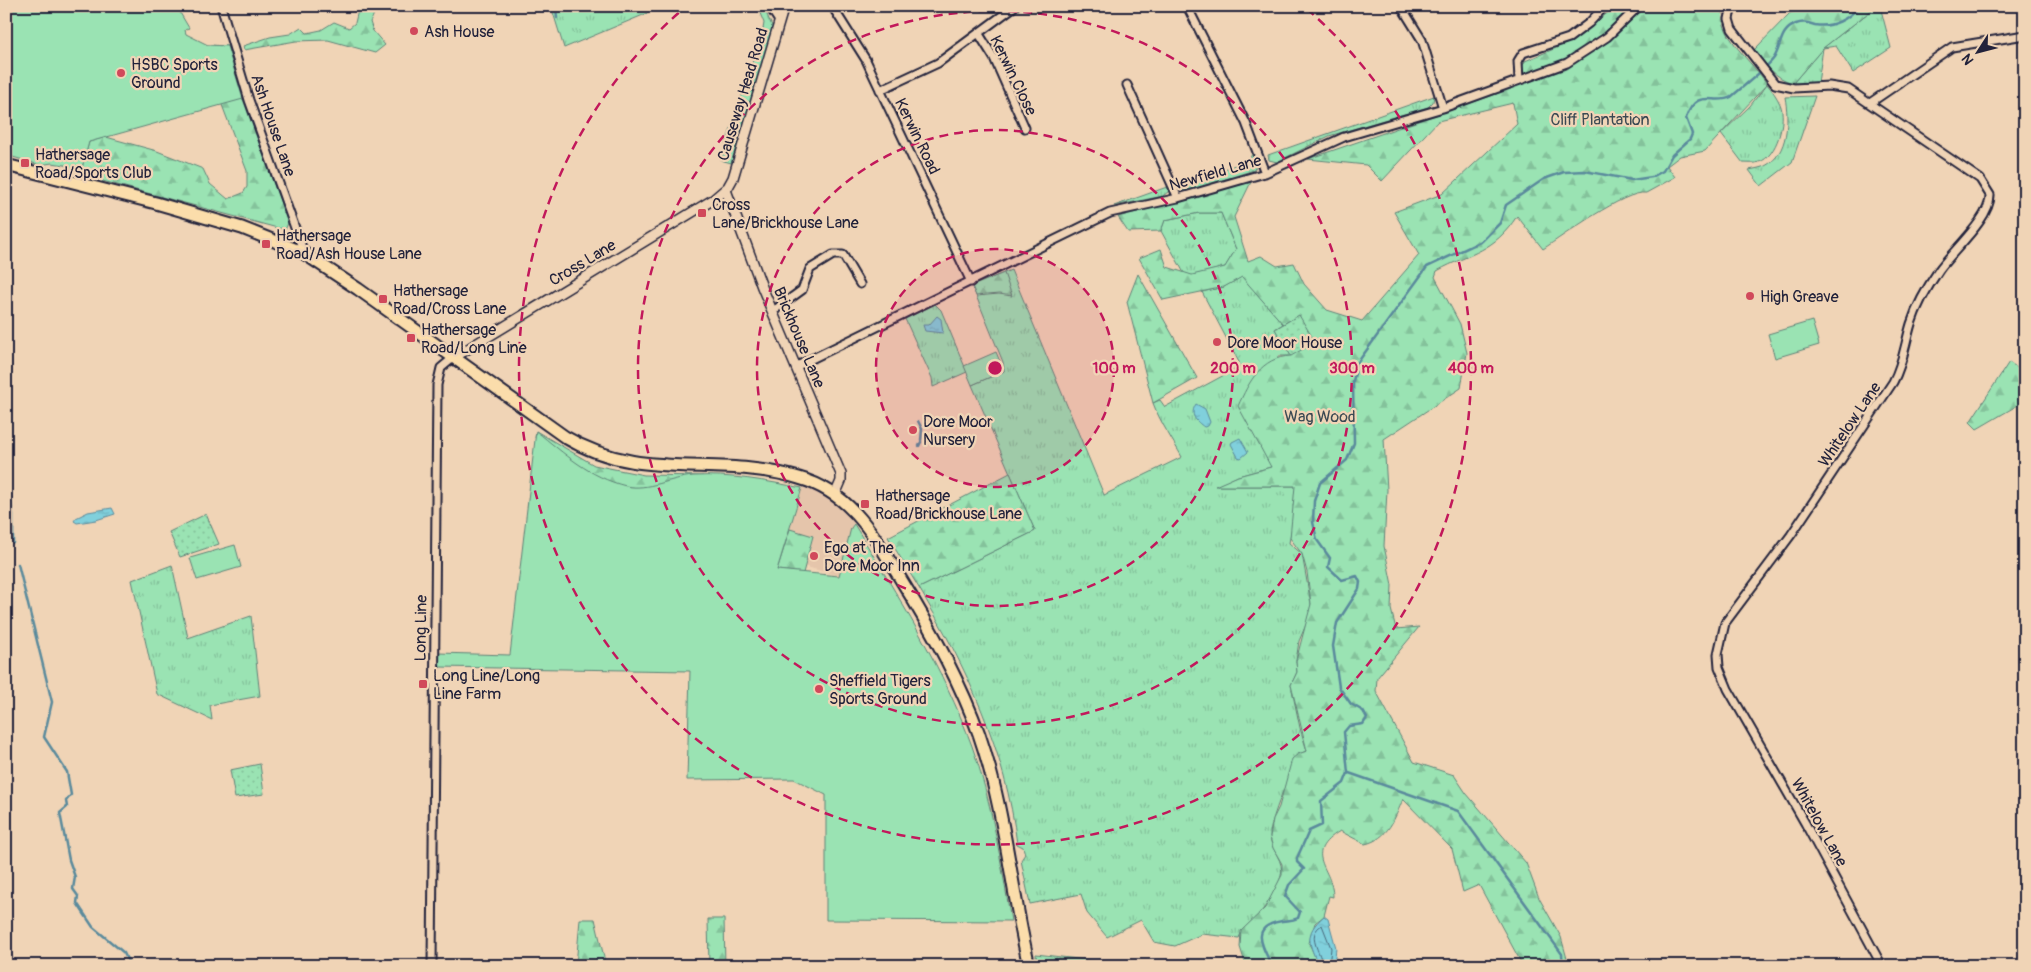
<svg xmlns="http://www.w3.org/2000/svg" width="2031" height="972" font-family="Pangolin,sans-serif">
<defs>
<pattern id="grass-tufts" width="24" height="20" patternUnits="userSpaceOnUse" patternTransform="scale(1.25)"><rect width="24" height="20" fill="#9ae3b3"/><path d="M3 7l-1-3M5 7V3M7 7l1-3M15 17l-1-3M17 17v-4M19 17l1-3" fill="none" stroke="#84c29b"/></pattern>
<pattern id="forest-firs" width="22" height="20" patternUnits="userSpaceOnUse" patternTransform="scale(1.25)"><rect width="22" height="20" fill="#9ae3b3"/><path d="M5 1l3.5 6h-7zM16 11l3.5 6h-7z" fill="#84c29b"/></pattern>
<pattern id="park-dots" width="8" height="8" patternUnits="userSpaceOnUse" patternTransform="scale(1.25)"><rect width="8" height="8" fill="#9ae3b3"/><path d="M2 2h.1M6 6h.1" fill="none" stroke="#84c29b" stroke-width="1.8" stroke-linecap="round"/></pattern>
<pattern id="water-ripples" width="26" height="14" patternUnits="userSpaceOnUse" patternTransform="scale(1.25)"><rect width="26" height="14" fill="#80d0dc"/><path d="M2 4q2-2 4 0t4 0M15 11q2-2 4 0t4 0" fill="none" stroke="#6eb2be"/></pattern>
</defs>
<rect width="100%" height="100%" fill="#f0d4b6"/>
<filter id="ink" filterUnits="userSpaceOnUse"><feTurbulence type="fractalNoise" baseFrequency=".02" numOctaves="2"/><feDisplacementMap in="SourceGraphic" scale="10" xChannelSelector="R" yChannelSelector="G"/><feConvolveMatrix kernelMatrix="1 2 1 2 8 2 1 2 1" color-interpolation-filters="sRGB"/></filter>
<g filter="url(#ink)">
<path fill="#e5c5ab" d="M765 481 816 491 837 504 854 521 840 576 780 560Z"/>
<path fill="url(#grass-tufts)" stroke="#5e8277" d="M551 6H645L648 13 564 48Z
M757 6H763L772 26V34L731 163 721 160 763 29 764 23Z
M1877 6H1880L1891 48 1853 73 1836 46 1823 48 1818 83H1793L1823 48Z
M1767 84C1772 90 1777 97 1780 104 1787 119 1777 157 1759 162 1755 164 1748 163 1743 163L1721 134 1750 106Z
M1434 96 1433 102 1428 107 1329 136 1277 162 1269 160 1268 155Z
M1815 96 1792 162 1761 186 1749 170C1754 169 1760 168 1765 166 1789 154 1789 119 1785 97Z
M1252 154 1256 166 1254 170 1188 191 1182 190 1179 184H1184L1249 160Z
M1167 187 1169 191 1163 196 1114 206Z
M1199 213H1221L1236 249 1225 267 1192 276 1184 273 1161 231 1165 220Z
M1011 270 1104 495 1182 457C1172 439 1160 422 1153 403L1160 400 1165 407 1241 366 1202 292 1224 287 1242 276 1283 324 1275 329 1291 356H1278L1271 467 1238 476 1217 486H1296L1294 515 1289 543 1302 554 1311 604 1308 620 1299 641 1296 661 1297 672 1291 685 1300 728 1307 751 1298 754C1291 773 1270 818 1270 836 1271 852 1285 860 1281 876 1278 886 1266 908 1258 915 1251 923 1243 926 1239 938L1202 934 1175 946 1154 942 1141 920 1107 937 1087 913 1081 894 1030 904 1021 860 1025 854 1023 847 1017 844C1006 751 967 668 919 588L1035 531 972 385 1004 371 1003 362 972 286Z
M935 304 941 310 967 372 933 387 932 378 905 319Z
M172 565 188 638 251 616 260 696 210 705 212 720 157 694 132 580Z
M1036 954 1103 962 1105 966H1037Z"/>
<path fill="url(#forest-firs)" stroke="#5e8277" d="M359 6H370C375 12 374 16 370 22L373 31 385 45 375 53 328 40 296 41 244 50 243 46 270 37 290 34 301 27 307 33 321 30 334 22 349 28 355 23Z
M1616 6H1725C1712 31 1755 64 1767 84L1705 151 1680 156 1667 166 1675 177 1646 193C1625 190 1563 236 1543 249L1517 216C1494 252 1472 252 1437 271L1435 277 1460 324 1467 353 1461 388 1384 439 1387 490 1384 546 1392 585 1391 609 1396 629 1419 627 1377 678 1376 691 1414 762 1454 775 1466 793 1526 863 1539 898 1561 937 1569 966H1523L1479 885 1463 892 1452 849 1403 799C1395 818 1388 839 1365 844L1340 831C1301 855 1333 867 1333 897L1329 896 1324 916 1315 923 1309 943 1319 966H1246L1240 947 1241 931 1265 908 1282 875V864L1273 848 1270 837 1273 819 1279 807 1292 759 1298 754 1307 751 1291 685 1297 672 1296 661 1311 604 1307 572 1302 554 1290 538 1295 486H1215L1238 476 1271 467 1238 406C1249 382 1261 357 1291 356L1300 315 1283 324 1242 277 1224 287 1163 300 1139 258 1161 249 1167 267 1192 275 1225 267 1236 249 1221 213H1199L1165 220 1161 231 1128 232 1118 217 1251 182 1234 217 1248 261 1261 256 1277 266 1294 263 1304 284 1327 310 1362 321 1419 255 1394 212 1442 194 1517 124 1513 103 1438 121 1382 181 1366 165 1308 159 1511 89 1525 61 1573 41Z
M1812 6H1877L1823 48 1793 83C1774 78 1766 64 1754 50L1790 13Z
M208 45 227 46 243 99 288 223 285 230 80 175 89 142 106 137 157 151 203 169 210 184 228 199 243 193 247 187V171L222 105Z
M1004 273 1012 296 999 294 976 296 972 286Z
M1138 274 1197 378 1153 403 1127 302Z
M2009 362 2025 373V401L1977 429 1970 422Z
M536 431 594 465 644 475 703 476 627 494 579 473 535 438Z
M1010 473 1035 531 919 588 888 537Z
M790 529 813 536 803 573 777 570Z
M580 919H595L606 966H576Z
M708 919H724L725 966H709Z"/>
<path fill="url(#park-dots)" stroke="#5e8277" d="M1299 315 1315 342 1291 356 1275 329Z
M206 514 219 544 180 557 169 532Z
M260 764 264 794 235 798 230 770Z"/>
<path fill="#9ae3b3" stroke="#5e8277" d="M6 6H180L179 11 189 28 185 30 186 34 208 45 227 46 243 99 89 142 80 175 69 172 65 165 52 163 40 165 6 155Z
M1812 321 1819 345 1775 358 1768 334Z
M996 352 1004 371 972 385 964 366Z
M536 431C565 454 589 477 626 486 647 491 671 478 693 476 730 474 766 481 802 488L777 570 839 576 851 528 854 524C898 596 943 667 972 746 992 801 1001 863 1011 921L826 920V795L794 779 687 780 690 671 438 667V653L510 655Z
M235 545 241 567 197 580 190 558Z"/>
<path fill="url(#water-ripples)" stroke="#5a8a9c" d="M937 316 941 319 943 333 925 331 923 325H929Z
M1196 404 1205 409 1210 422 1208 426 1204 427C1196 421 1189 415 1196 404Z
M1240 438 1248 452 1241 458 1238 457 1231 444 1232 442Z
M112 508 115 514 96 520 77 523 74 521 76 518 88 512Z
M1324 916 1328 919 1336 948 1334 966H1319C1309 944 1303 934 1324 916Z"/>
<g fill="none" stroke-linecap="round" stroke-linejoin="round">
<path stroke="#48687b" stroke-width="1" d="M1323 966C1321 952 1305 935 1322 925L1331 948 1329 966"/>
<path stroke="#5a8a9c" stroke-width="2.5" d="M556 6 557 18
M918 421 922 429 921 440
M919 446 921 442
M6 474 13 514V543
M18 564 52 702 44 737 67 772 71 795 66 801 67 807 60 813 69 860 75 877 73 889 78 896 77 903 93 927 124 953 130 966
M1349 773 1458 811 1562 954 1563 966
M1272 966C1262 946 1249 926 1282 921 1289 920 1292 921 1298 918L1300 912 1285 896 1289 885 1304 869 1297 862V858L1309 831 1322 825 1321 801 1344 783 1348 773 1344 732 1349 726 1363 724 1367 718 1363 711 1351 704 1339 687 1333 646 1337 623 1359 589 1360 582 1357 576 1342 580 1328 567 1330 558 1317 540 1313 522 1314 501 1320 483 1347 460 1354 443 1353 381 1358 362 1427 267 1482 241 1500 223 1506 205 1544 179 1564 172 1585 171 1632 180 1652 177 1663 171 1672 155 1690 139 1692 134 1686 118C1697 86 1714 106 1731 97 1742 87 1766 69 1774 58 1782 45 1779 31 1796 24 1804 21 1808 23 1815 25 1832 28 1849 19 1859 6"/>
<defs>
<path id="minor" d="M221 6 249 100 304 253
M769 6 779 21
M832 6 866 60 971 282
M1187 6 1246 123 1265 173
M1401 6 1422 40 1443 108
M1732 6 1729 19 1732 29 1775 84 1794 88 1829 86 1848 89 1980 179 1990 195C1991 218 1953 250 1939 270 1928 286 1917 305 1911 324 1905 344 1903 364 1893 382L1791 535 1725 623 1718 654 1719 667 1728 689 1805 823 1882 966
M979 34 994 58 1025 128
M1519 80 1518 61 1523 53 1569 38 1589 23 1605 6
M1127 85 1178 198
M880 90 938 63 1015 6
M1870 103 1952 47 2025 35
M773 311 802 290 810 269 833 255H843L860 284
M797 366 1110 213 1178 198 1265 173 1344 137 1443 108 1567 63 1607 37 1639 6
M432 966 437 385 441 368 453 358"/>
<path id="tertiary" d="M726 190 762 287 841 474V481L835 495
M453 358 714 199 728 187 733 178 784 6"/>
<path id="primary" d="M6 165 156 203 242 228 302 252 358 289 565 437C642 483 717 454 799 478 849 492 872 532 897 573 928 623 959 678 979 734 1005 809 1011 889 1029 966"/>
</defs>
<use href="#minor" stroke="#22223b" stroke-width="11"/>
<use href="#tertiary" stroke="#22223b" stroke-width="12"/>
<use href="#primary" stroke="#22223b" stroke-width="15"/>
<use href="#minor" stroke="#f0d4b6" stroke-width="7"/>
<use href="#tertiary" stroke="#f0d4b6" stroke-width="9"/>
<use href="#primary" stroke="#fbddab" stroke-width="11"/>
</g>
</g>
<circle cx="995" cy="368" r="119" fill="#c2185b" fill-opacity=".12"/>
<g fill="none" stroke="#c2185b" stroke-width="2.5" stroke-dasharray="9 6">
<circle cx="995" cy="368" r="119"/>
<circle cx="995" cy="368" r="238"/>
<circle cx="995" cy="368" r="357"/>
<path d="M1307 9A476 476 0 1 1 683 9"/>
</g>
<g fill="#d1495b" stroke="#f0d4b6" stroke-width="2">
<circle cx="414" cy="31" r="5"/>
<circle cx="121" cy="73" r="5"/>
<rect x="20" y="158" width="10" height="10" rx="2.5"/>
<rect x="697" y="208" width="10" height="10" rx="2.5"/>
<rect x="261" y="239" width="10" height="10" rx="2.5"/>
<circle cx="1750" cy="296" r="5"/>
<rect x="378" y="294" width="10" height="10" rx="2.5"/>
<rect x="406" y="333" width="10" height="10" rx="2.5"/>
<circle cx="1217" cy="342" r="5"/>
<circle cx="913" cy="430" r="5"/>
<rect x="860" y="499" width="10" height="10" rx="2.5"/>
<circle cx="814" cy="556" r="5"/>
<rect x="418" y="679" width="10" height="10" rx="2.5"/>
<circle cx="819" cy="689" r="5"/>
</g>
<g text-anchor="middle" stroke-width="4.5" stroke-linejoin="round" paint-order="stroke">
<g font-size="16" fill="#22223b" stroke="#f0d4b6" text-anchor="start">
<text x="424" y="37">Ash House</text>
<text x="131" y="70">HSBC Sports<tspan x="131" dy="18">Ground</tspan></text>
<text x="35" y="160">Hathersage<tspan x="35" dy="18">Road/Sports Club</tspan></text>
<text x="712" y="210">Cross<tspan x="712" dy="18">Lane/Brickhouse Lane</tspan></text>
<text x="276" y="241">Hathersage<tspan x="276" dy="18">Road/Ash House Lane</tspan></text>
<text x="393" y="296">Hathersage<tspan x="393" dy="18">Road/Cross Lane</tspan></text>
<text x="1760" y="302">High Greave</text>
<text x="421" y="335">Hathersage<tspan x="421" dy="18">Road/Long Line</tspan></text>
<text x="1227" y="348">Dore Moor House</text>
<text x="923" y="427">Dore Moor<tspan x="923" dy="18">Nursery</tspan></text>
<text x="875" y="501">Hathersage<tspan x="875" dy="18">Road/Brickhouse Lane</tspan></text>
<text x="824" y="553">Ego at The<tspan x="824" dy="18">Dore Moor Inn</tspan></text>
<text x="433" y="681">Long Line/Long<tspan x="433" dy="18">Line Farm</tspan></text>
<text x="829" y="686">Sheffield Tigers<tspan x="829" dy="18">Sports Ground</tspan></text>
</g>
<g font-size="16" fill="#22223b" stroke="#f0d4b6">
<text transform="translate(1014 75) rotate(64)" y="6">Kerwin Close</text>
<text transform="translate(742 94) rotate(-73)" y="6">Causeway Head Road</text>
<text transform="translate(274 125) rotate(71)" y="6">Ash House Lane</text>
<text transform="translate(918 136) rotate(64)" y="6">Kerwin Road</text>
<text transform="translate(1215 172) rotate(-16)" y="6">Newfield Lane</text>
<text transform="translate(582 262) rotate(-31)" y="6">Cross Lane</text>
<text transform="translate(800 337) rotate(67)" y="6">Brickhouse Lane</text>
<text transform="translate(1849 424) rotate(-56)" y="6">Whitelow Lane</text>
<text transform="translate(420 628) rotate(-89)" y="6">Long Line</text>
<text transform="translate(1820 822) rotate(61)" y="6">Whitelow Lane</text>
</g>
<g font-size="16" fill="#3a4953" stroke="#f0d4b6">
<text x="1600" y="125">Cliff Plantation</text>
<text x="1320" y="422">Wag Wood</text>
</g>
</g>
<circle cx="995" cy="368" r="8" fill="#c2185b" stroke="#f0d4b6" stroke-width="2.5"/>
<g font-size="15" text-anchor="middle" font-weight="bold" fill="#c2185b" stroke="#f0d4b6" stroke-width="4.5" stroke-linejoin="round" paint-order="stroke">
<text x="1114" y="373">100 m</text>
<text x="1233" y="373">200 m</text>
<text x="1352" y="373">300 m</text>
<text x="1471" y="373">400 m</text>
</g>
<rect width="2031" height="972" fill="none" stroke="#f0d4b6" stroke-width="25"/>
<rect x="12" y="12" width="2006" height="947" fill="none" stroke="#22223b" stroke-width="2" filter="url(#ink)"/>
<g transform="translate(1978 52) rotate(234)" stroke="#f0d4b6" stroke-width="4" paint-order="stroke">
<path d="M0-4L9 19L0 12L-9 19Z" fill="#22223b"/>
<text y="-8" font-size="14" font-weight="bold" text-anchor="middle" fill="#22223b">N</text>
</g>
</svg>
